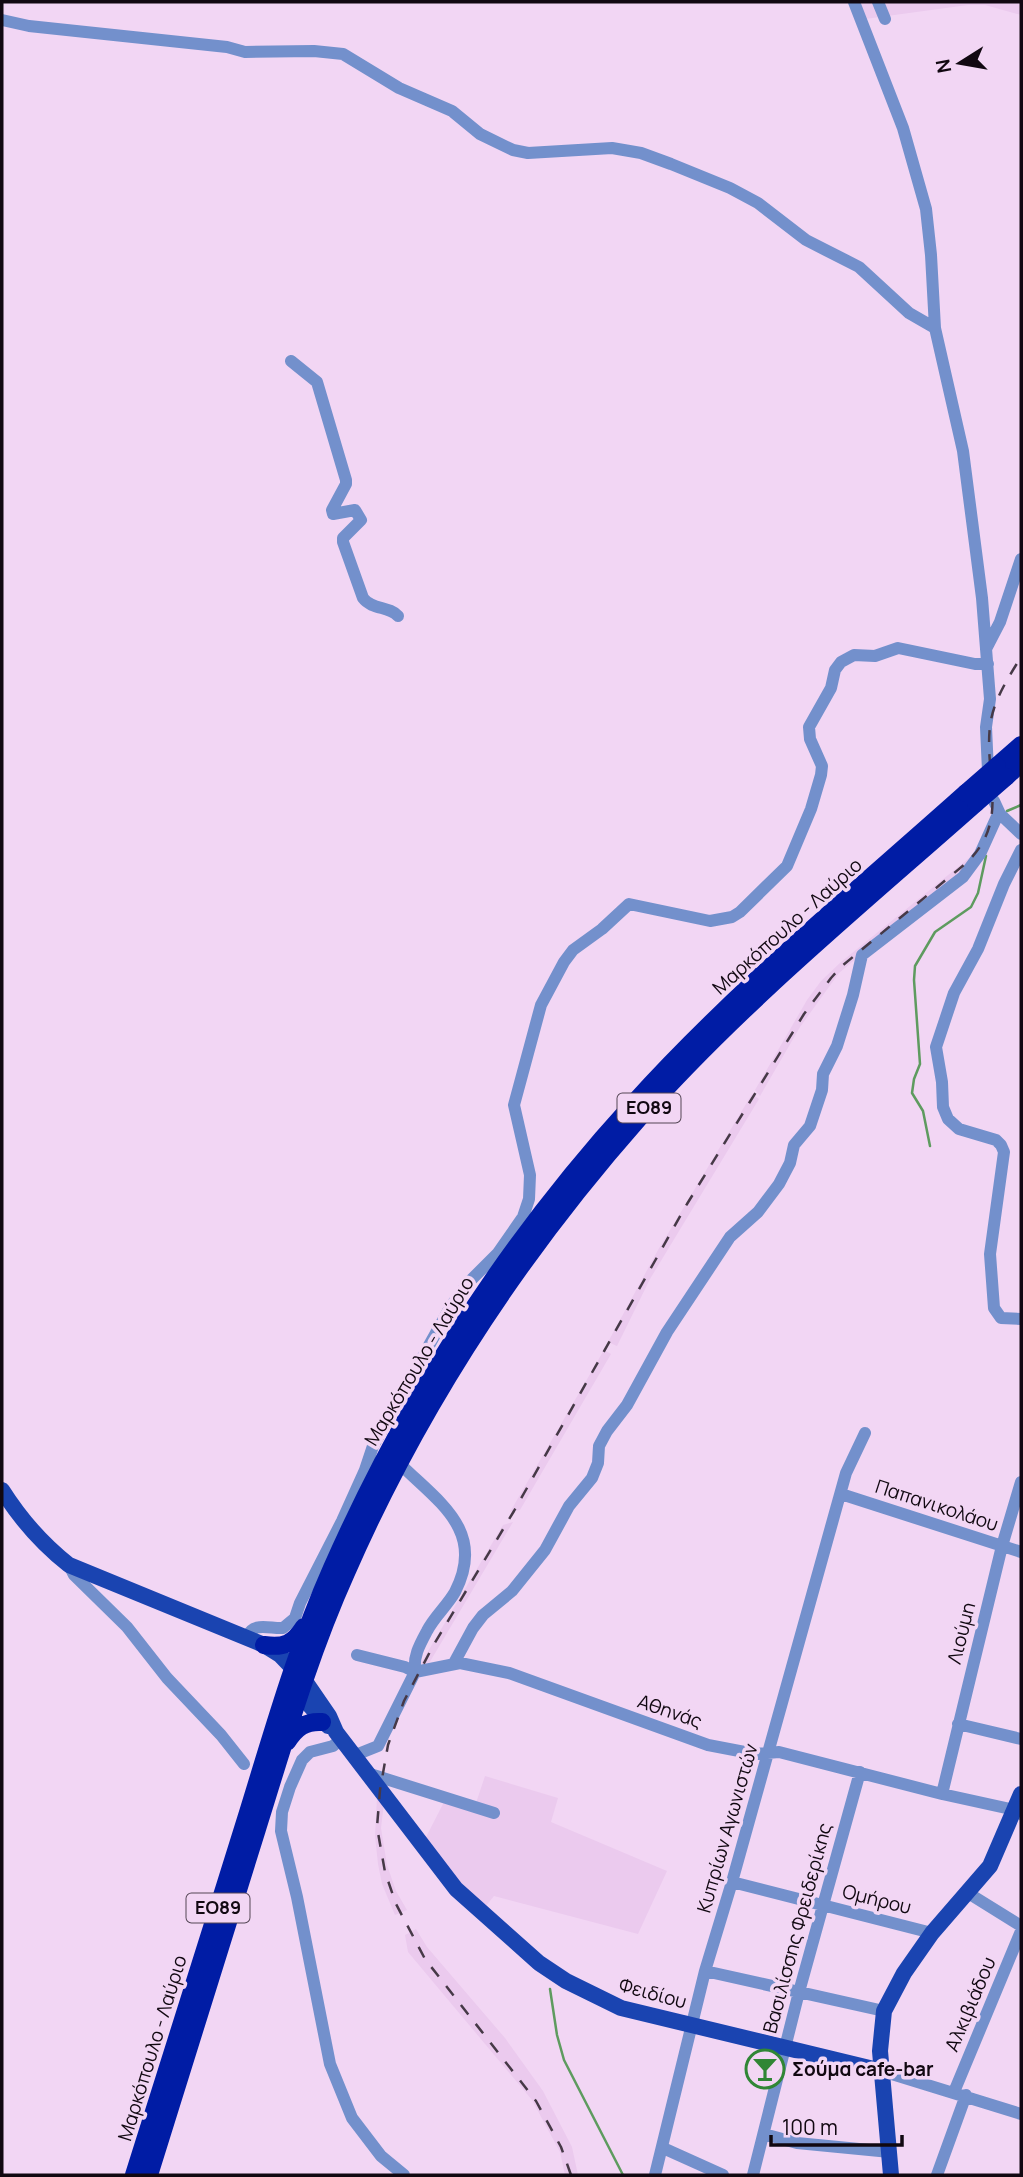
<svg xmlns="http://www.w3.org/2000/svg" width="1023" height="2177" font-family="Manrope,sans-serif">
<rect width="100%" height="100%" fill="#f2d6f4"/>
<path fill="#ebcaee" d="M859 2H1021V15L985 5H968L865 19Z
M974 854 967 866 839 973 800 1027 760 1096 755 1090 807 1000 821 981 841 962Z
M752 1094 759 1099 650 1279 617 1346 608 1342 658 1250Z
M604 1350 611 1354 520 1510 510 1512Z
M513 1522 428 1665H423L421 1663 503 1525Z
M485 1776 558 1798 551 1822 667 1871 638 1934 494 1896 485 1907 459 1884 424 1841 444 1802 473 1812Z
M377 1797 384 1803 381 1828 387 1865 396 1891 407 1910 395 1915 382 1884 378 1864 375 1836Z
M416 1929 427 1947 505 2038 543 2091 572 2147 578 2175H565L560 2152 532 2100 408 1952 405 1935Z"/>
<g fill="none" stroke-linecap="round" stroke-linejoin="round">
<path stroke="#5e9b5f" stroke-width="2.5" d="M1007 811 1021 805
M930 1146 923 1111 912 1093 914 1079 920 1064 914 980 915 966 935 932 971 907 978 893 986 856
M550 1989 557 2035 564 2060 623 2175"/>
<path stroke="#7390cc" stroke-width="12" d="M854 2 903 128 926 209 931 255 935 328 963 451 982 598 990 699 986 727 988 771
M878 2 885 19
M2 20 29 26 227 47 245 52 314 51 343 54 399 88 452 111 480 134 513 150 528 153 612 148 641 153 671 164 730 188 758 203 806 240 859 267 909 313 935 328
M291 361 317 382 346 480V484L332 510 333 514 355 510 361 520 343 538V542L363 598C372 610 389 606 398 616
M986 649 1000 622 1021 559
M994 801 1000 814 1021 834
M1021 850 1004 884 978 949 954 993 936 1047 942 1082 943 1107 948 1119 959 1129 996 1140 1001 1145 1004 1152 990 1254 994 1308 1001 1318 1021 1319
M841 1494 1021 1552
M69 1565 74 1575 127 1627 167 1678 221 1735 244 1764
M247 1637C253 1621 270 1629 283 1628L295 1618 300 1603 342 1521 365 1470 373 1446 451 1306 468 1283 498 1253 523 1217 529 1199 530 1175 514 1105 541 1005 564 962 573 950 602 929 629 904 710 921 732 917 740 912 787 866 811 809 821 775 822 766 810 739 809 727 831 688 835 670 841 662 854 655 875 656 898 648 975 664H988
M357 1655 405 1667 415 1672C413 1656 420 1644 427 1631 434 1617 447 1606 455 1592 487 1530 437 1501 399 1463
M454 1663 473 1628 483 1615 512 1591 545 1550 569 1506 592 1478 598 1463 599 1446 607 1431 627 1405 667 1332 730 1237 758 1212 779 1184 790 1163 794 1145 810 1126 822 1090 823 1074 837 1046 853 995 862 955 963 877 980 854 999 812
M958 1724 1021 1739
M341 1739 333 1746 310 1752 302 1760 290 1787 282 1812 281 1831 297 1897 330 2064 352 2118 381 2156 404 2175
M353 1756 378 1746 415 1672 460 1663 509 1673 708 1745 755 1754 779 1752 942 1794 1015 1810 1021 1814
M367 1773 494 1813
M942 1794 1002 1546 1021 1482
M732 1882 932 1933
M968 1893 1021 1926
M705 1971 884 2011
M882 2071 1021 2114
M954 2092 1021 1931
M764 2134 797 2143 890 2152
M663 2148 723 2175
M655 2175 705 1971 732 1882 846 1473 865 1433
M753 2175 799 1992 860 1772
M937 2175 966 2095"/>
<path stroke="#1a44b1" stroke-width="16" d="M2 1490C21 1520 41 1543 69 1565L264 1645 280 1655 305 1681 329 1716 336 1732 456 1889 539 1963 566 1981 621 2008 882 2071
M294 1688 328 1726
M891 2175 880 2051 884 2011 904 1973 932 1933 990 1866 1021 1794"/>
<path stroke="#001ca5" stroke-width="18" d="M997 766 1021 745
M1006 777 1021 763
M264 1645C284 1648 293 1644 304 1627
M287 1742C296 1728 305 1721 322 1722
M134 2175C171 2057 209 1938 246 1819 272 1735 296 1649 332 1568 407 1398 508 1241 633 1104 735 991 853 894 966 793
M149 2175C185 2060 221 1945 257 1829 284 1743 309 1655 346 1573 419 1406 519 1254 639 1118 741 1003 862 904 976 803"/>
<path stroke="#463947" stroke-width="2.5" stroke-dasharray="12 12" stroke-linecap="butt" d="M571 2175 561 2147 536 2101 425 1959 396 1904 385 1872 377 1827 380 1790 388 1745 404 1701 433 1646 514 1511 687 1204 804 1014 831 978 842 966 965 864C1011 822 984 778 990 726 993 701 1008 678 1021 657"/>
<path stroke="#001ca5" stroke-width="18" d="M966 793 997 766
M976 803 1006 777"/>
</g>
<defs>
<symbol id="bar-ring" viewBox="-11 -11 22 22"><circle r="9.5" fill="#f2d6f4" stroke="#308635" stroke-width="1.5"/><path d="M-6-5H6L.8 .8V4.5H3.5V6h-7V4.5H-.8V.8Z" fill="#308635"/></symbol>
</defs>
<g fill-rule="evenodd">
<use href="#bar-ring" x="743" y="2047" width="44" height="44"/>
</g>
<g text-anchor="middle" stroke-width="7" stroke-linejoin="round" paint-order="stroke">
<g fill="#f2d6f4" stroke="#544655" stroke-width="2">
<rect x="617.5" y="1093.5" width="63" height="29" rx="5"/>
<rect x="186.5" y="1893.5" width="63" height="29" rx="5"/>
</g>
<g font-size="18" font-weight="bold" fill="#110811">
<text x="649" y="1114">ΕΟ89</text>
<text x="218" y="1914">ΕΟ89</text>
</g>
<g font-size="19" fill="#110811" stroke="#f2d6f4">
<text transform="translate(787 926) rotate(-42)" y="7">Μαρκόπουλο - Λαύριο</text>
<text transform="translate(419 1361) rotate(-59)" y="7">Μαρκόπουλο - Λαύριο</text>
<text transform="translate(937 1505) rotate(18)" y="7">Παπανικολάου</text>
<text transform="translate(961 1633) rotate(-76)" y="7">Λιούμη</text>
<text transform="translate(670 1711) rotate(19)" y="7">Αθηνάς</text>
<text transform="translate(727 1828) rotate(-74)" y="7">Κυπρίων Αγωνιστών</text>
<text transform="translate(877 1899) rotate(14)" y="7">Ομήρου</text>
<text transform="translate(797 1928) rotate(-75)" y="7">Βασιλίσσης Φρειδερίκης</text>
<text transform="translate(653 1993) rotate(15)" y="7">Φειδίου</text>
<text transform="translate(970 2004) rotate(-67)" y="7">Αλκιβιάδου</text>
<text transform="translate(152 2048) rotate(-73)" y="7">Μαρκόπουλο - Λαύριο</text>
</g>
<g font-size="19" font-weight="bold" fill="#110811" stroke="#f2d6f4" text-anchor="start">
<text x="792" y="2076">Σούμα cafe-bar</text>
</g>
</g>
<rect width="1023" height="2177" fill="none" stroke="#110811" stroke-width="7"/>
<g transform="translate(960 63) rotate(259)" stroke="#f2d6f4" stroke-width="5" paint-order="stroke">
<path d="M0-5L12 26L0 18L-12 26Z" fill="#110811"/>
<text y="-10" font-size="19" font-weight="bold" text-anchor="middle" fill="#110811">N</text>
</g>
<path d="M771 2135v10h131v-10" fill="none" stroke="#110811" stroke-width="3.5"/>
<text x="782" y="2135" font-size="21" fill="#110811" stroke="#f2d6f4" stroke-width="5" paint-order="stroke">100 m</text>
</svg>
